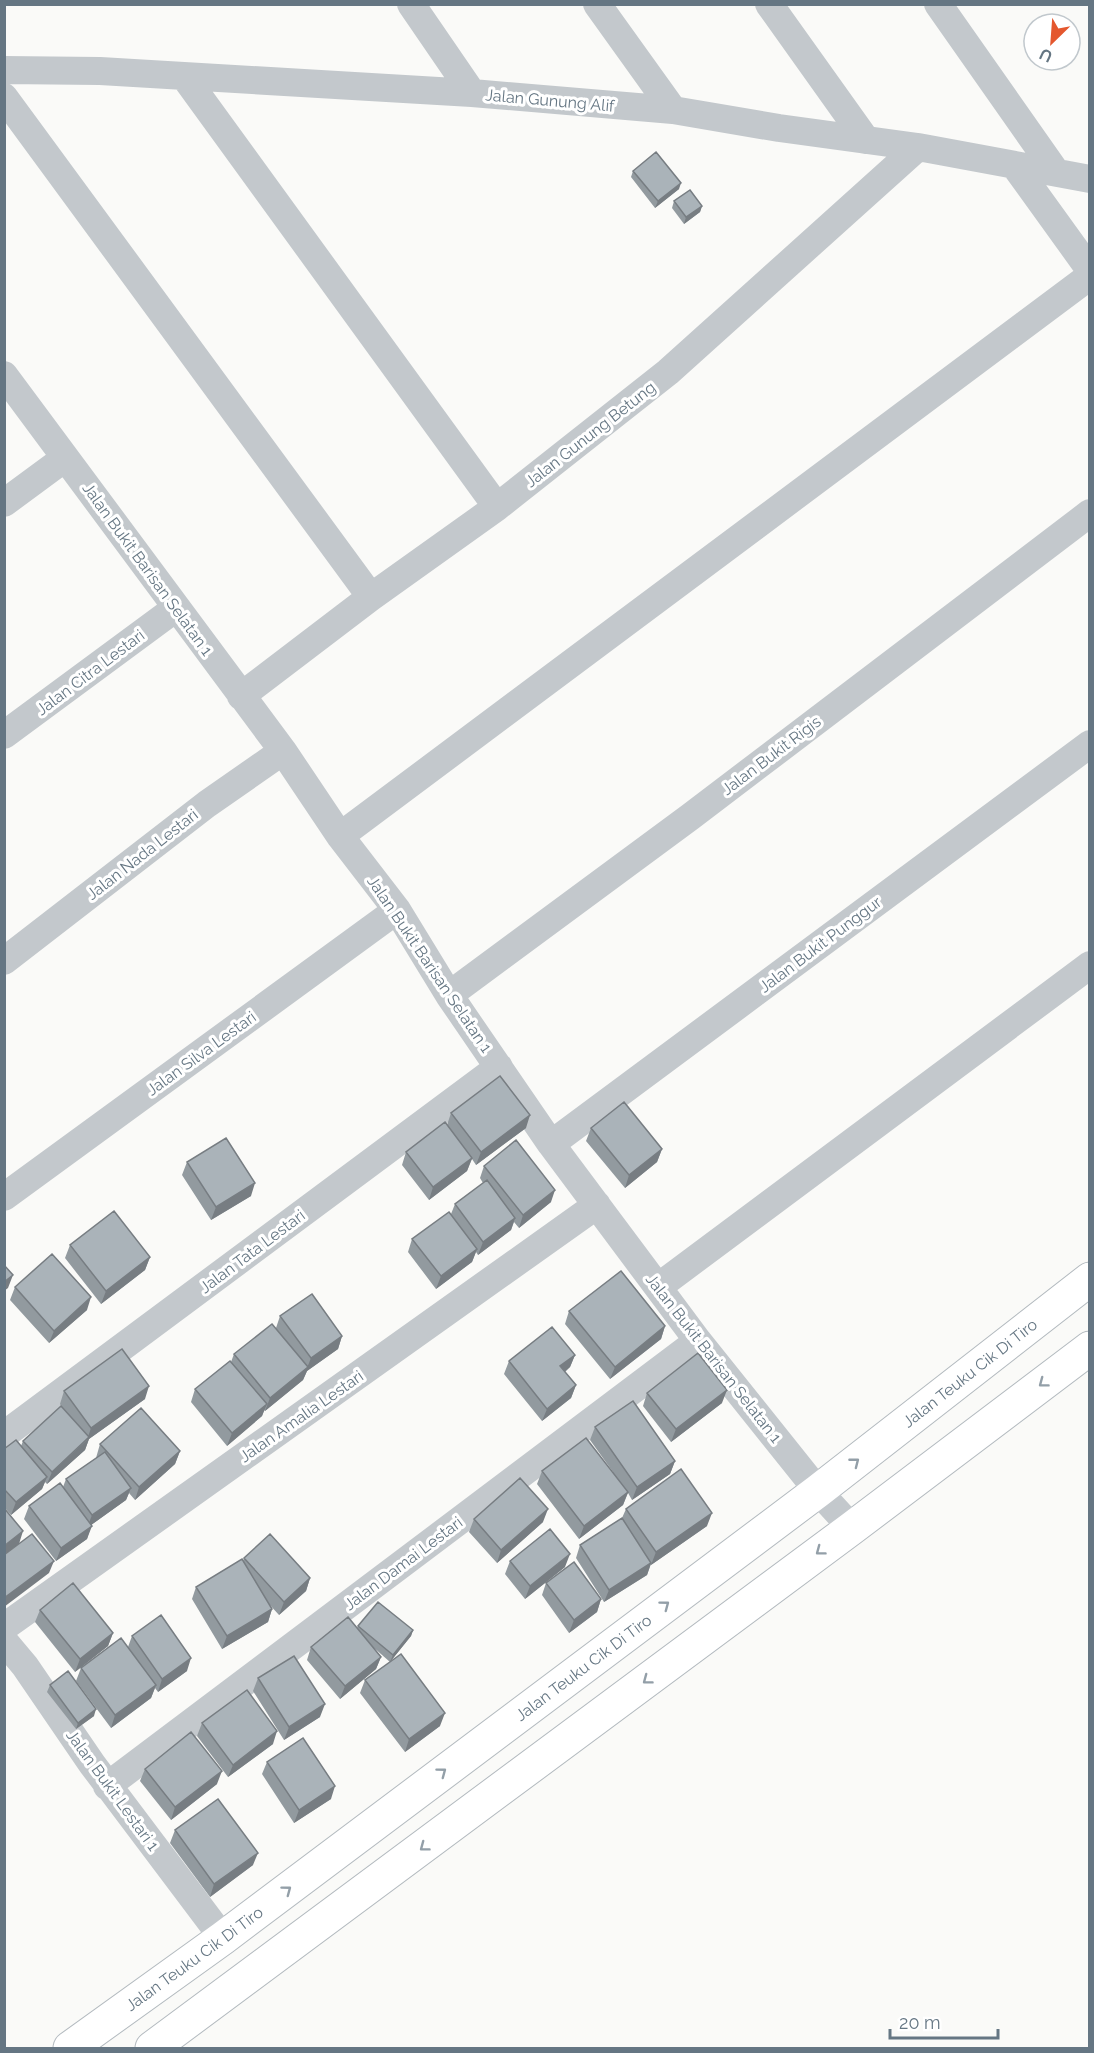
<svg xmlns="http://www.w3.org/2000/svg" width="1094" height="2053" font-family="Raleway,sans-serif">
<rect width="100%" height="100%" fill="#fafaf8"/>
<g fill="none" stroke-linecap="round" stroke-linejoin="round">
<defs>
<g id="secondary">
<path id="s1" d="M70 2048 223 1938 818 1491 1090 1279"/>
<path d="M152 2048 852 1528 1090 1348"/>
</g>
</defs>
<use href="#secondary" stroke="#b3babf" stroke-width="35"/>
<path stroke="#c3c8cc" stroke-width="28" d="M411 4 472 93
M597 4 673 110
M769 4 866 140
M938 4 1056 172
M4 70 100 71 472 93 673 110 779 128 918 147 1090 179
M184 76 497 507
M4 97 371 597
M1015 166 1090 270
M4 375 283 751 340 836 397 910 449 995 551 1144 698 1341 818 1491 852 1528
M4 503 65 458
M241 696 371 597 497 507 668 372 918 147
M4 735 176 608
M340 836 1090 276
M4 961 207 804 283 751
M449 995 690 817 1090 513
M551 1144 1090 744
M4 1197 397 910
M658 1287 1090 965
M4 1435 499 1067
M4 1627 597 1205
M4 1641 25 1666 92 1764 223 1938
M107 1786 698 1341"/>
<use href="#secondary" stroke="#fff" stroke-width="33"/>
</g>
<path fill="#929a9f" d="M633 171 679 189 655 208 631 177Z
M674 201 702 206 700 212 684 224 672 208Z
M451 1113 526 1128 476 1165 472 1159 467 1171 429 1200 402 1165 406 1152 447 1125Z
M591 1128 662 1149 657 1162 625 1188 586 1141Z
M187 1162 251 1196 211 1220 182 1175Z
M484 1166 551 1202 519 1228 514 1222 511 1230 478 1255 476 1252 472 1262 436 1289 408 1252 412 1239 451 1214 455 1204 483 1183 480 1178Z
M70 1245 150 1257 145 1270 101 1304 65 1258Z
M15 1287 87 1310 49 1343 10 1300Z
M569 1311 665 1326 661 1339 610 1379 565 1324Z
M280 1316 342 1336 338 1349 307 1371 303 1380 265 1411 264 1410 262 1416 227 1446 191 1402 195 1389 231 1362 234 1354 276 1328Z
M575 1355 570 1367 565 1372 576 1385 571 1398 542 1421 504 1374 509 1361Z
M64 1391 145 1399 89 1439 85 1450 47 1484 45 1482 42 1489 11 1515 4 1507V1449L21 1446 23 1441 64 1410 60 1404Z
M647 1393 722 1403 671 1442 643 1406Z
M595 1427 675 1461 670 1474 632 1500 628 1493 623 1505 579 1539 537 1484 542 1471 613 1472 590 1440Z
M100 1444 180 1451 175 1464 135 1500 129 1493 126 1500 91 1525 87 1539 56 1561 24 1519 29 1506 63 1487 66 1479 96 1458Z
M626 1509 707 1526 651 1565V1564L647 1575 604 1602 576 1558 580 1545 622 1518Z
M474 1519 543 1522 497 1563 469 1532Z
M244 1558 310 1578 306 1591 279 1615 269 1604 272 1609 268 1622 222 1649 192 1599 196 1587 243 1561Z
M510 1561 565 1567 525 1599 505 1574Z
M546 1583 601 1599 597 1612 569 1633 542 1595Z
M40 1610 113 1633 108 1646 75 1672 35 1622Z
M358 1626 413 1630 411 1636 390 1662 373 1647 381 1657 376 1669 340 1699 307 1660 311 1647 357 1628Z
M132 1636 187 1671 158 1692 155 1688 151 1698 111 1728 76 1681 81 1668 128 1647Z
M258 1678 320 1717 284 1740 253 1691Z
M365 1680 440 1726 405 1752 360 1693Z
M50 1685 94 1716 76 1729 47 1692Z
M202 1723 273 1744 228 1777 197 1736Z
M267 1762 331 1799 294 1823 262 1774Z
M145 1769 217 1784 171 1820 140 1781Z
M175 1830 253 1865 210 1897 170 1843Z"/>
<path fill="#777d82" d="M681 183 679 189 655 208 658 201Z
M702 206 700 212 684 224 686 217Z
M530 1115 526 1128 476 1165 481 1152Z
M662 1149 657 1162 625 1188 629 1175Z
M472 1158 467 1171 429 1200 433 1187Z
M255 1183 251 1196 211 1220 216 1207Z
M555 1190 551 1202 519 1228 523 1215Z
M515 1218 511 1230 478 1255 483 1242Z
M477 1249 472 1262 436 1289 441 1276Z
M150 1257 145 1270 101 1304 106 1291Z
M13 1275 8 1288 4 1291V1282Z
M91 1297 87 1310 49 1343 54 1331Z
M665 1326 661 1339 610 1379 615 1367Z
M342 1336 338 1349 307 1371 303 1380 265 1411 270 1398 307 1368 311 1358Z
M575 1355 570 1367 556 1379 560 1366Z
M576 1385 571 1398 542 1421 547 1409Z
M149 1386 145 1399 89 1439 85 1450 47 1484 52 1472 87 1440 91 1428Z
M727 1390 722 1403 671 1442 676 1429Z
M267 1404 262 1416 227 1446 232 1433Z
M180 1451 175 1464 135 1500 139 1487Z
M675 1461 670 1474 632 1500 637 1487Z
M47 1477 42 1489 11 1515 16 1502Z
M131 1488 126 1500 87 1528 92 1515Z
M628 1492 623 1505 579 1539 584 1526Z
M548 1509 543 1522 497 1563 501 1550Z
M712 1513 707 1526 651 1565 656 1552Z
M92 1526 87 1539 56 1561 61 1548Z
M23 1531 19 1544 4 1555V1546Z
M570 1554 565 1567 525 1599 530 1586Z
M54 1561 49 1573 4 1607V1598Z
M651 1563 647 1575 604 1602 609 1590Z
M310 1578 306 1591 279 1615 284 1602Z
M601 1599 597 1612 569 1633 574 1620Z
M272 1609 268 1622 222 1649 227 1636Z
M413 1630 411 1636 390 1662 393 1655Z
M113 1633 108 1646 75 1672 80 1659Z
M381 1657 376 1669 340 1699 345 1686Z
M191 1658 187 1671 158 1692 162 1679Z
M156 1685 151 1698 111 1728 115 1715Z
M325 1704 320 1717 284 1740 289 1727Z
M96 1709 94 1716 76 1729 78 1723Z
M445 1713 440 1726 405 1752 409 1739Z
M277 1731 273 1744 228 1777 233 1765Z
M222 1771 217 1784 171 1820 175 1807Z
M335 1786 331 1799 294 1823 299 1810Z
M258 1853 253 1865 210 1897 214 1884Z"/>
<path fill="#aab3b9" stroke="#777d82" stroke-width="1.5" d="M656 152 681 183 658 201 633 171Z
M690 190 702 206 686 217 674 201Z
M500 1076 530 1115 481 1152 451 1113Z
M624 1102 662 1149 629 1175 591 1128Z
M445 1122 472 1158 433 1187 406 1152Z
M226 1138 255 1183 216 1207 187 1162Z
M516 1140 555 1190 523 1215 484 1166Z
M487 1180 515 1218 483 1242 455 1204Z
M114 1211 150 1257 106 1291 70 1245Z
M449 1212 477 1249 441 1276 412 1239Z
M52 1254 91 1297 54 1331 15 1287Z
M4 1265 13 1275 4 1282Z
M621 1271 665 1326 615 1367 569 1311Z
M312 1294 342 1336 311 1358 280 1316Z
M272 1324 308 1367 270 1398 234 1354Z
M552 1327 575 1355 560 1366 576 1385 547 1409 509 1361Z
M122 1349 149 1386 91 1428 64 1391Z
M698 1353 727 1390 676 1429 647 1393Z
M230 1361 267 1404 232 1433 195 1389Z
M633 1401 675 1461 637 1487 595 1427Z
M61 1406 89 1437 52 1472 23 1441Z
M141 1408 180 1451 139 1487 100 1444Z
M586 1438 628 1492 584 1526 542 1471Z
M16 1440 47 1477 16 1502 4 1489V1449Z
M105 1452 131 1488 92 1515 66 1479Z
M681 1469 712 1513 656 1552 626 1509Z
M520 1478 548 1509 501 1550 474 1519Z
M60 1483 92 1526 61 1548 29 1506Z
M4 1508 23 1531 4 1546Z
M622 1518 651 1563 609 1590 580 1545Z
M550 1529 570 1554 530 1586 510 1561Z
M32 1534 54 1561 4 1598V1555Z
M270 1534 310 1578 284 1602 244 1558Z
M242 1559 272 1609 227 1636 196 1587Z
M574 1562 601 1599 574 1620 546 1583Z
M73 1583 113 1633 80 1659 40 1610Z
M378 1602 413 1630 393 1655 358 1626Z
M161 1615 191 1658 162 1679 132 1636Z
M348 1617 381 1657 345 1686 311 1647Z
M121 1638 156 1685 115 1715 81 1668Z
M401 1654 445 1713 409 1739 365 1680Z
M294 1656 325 1704 289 1727 258 1678Z
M68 1671 96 1709 78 1723 50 1685Z
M247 1690 277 1731 233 1765 202 1723Z
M191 1732 222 1771 175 1807 145 1769Z
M303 1738 335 1786 299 1810 267 1762Z
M218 1799 258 1853 214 1884 175 1830Z"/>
<defs><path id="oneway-chevron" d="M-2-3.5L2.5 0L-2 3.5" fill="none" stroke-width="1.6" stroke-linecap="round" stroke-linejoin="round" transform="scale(1.5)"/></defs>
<g stroke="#939fa8">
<use href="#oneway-chevron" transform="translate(1043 1383) rotate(143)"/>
<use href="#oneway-chevron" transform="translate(855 1462) rotate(-38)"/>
<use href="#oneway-chevron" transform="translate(820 1551) rotate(143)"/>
<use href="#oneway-chevron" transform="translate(665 1605) rotate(-37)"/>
<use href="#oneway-chevron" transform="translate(647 1680) rotate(143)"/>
<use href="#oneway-chevron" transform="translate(442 1772) rotate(-37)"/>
<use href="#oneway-chevron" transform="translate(424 1847) rotate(143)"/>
<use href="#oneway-chevron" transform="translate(287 1890) rotate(-37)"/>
</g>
<g text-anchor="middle" stroke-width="6" stroke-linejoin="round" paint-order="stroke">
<g font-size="16" fill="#657683" stroke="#fff">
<text transform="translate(550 100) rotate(5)" y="6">Jalan Gunung Alif</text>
<text transform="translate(590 434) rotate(-38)" y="6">Jalan Gunung Betung</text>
<text transform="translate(148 569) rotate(54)" y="6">Jalan Bukit Barisan Selatan 1</text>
<text transform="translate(90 672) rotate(-37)" y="6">Jalan Citra Lestari</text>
<text transform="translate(771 755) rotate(-37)" y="6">Jalan Bukit Rigis</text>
<text transform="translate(142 854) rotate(-38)" y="6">Jalan Nada Lestari</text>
<text transform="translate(820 944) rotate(-37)" y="6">Jalan Bukit Punggur</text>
<text transform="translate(430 964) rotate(56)" y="6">Jalan Bukit Barisan Selatan 1</text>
<text transform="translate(201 1053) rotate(-36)" y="6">Jalan Silva Lestari</text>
<text transform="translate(252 1251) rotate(-37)" y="6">Jalan Tata Lestari</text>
<text transform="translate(714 1358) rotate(52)" y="6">Jalan Bukit Barisan Selatan 1</text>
<text dy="6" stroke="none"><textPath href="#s1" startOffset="1125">Jalan Teuku Cik Di Tiro</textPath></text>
<text transform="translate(301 1416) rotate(-35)" y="6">Jalan Amalia Lestari</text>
<text transform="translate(403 1563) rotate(-37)" y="6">Jalan Damai Lestari</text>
<text dy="6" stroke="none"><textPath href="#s1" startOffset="639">Jalan Teuku Cik Di Tiro</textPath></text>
<text transform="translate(113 1790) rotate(54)" y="6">Jalan Bukit Lestari 1</text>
<text dy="6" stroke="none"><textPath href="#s1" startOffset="153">Jalan Teuku Cik Di Tiro</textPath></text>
</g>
</g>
<rect width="1094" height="2053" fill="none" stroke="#657683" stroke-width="12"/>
<g transform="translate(1052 42) rotate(205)"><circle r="28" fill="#ffffff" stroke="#c1c8cd" stroke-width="1.5"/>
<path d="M0-4.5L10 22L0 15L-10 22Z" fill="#e4572e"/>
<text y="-9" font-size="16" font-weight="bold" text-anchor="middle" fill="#657683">U</text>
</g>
<path d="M890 2029v9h108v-9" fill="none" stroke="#657683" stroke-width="3"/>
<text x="899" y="2029" font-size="18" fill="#657683" stroke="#ffffff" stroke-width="4.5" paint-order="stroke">20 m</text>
</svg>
